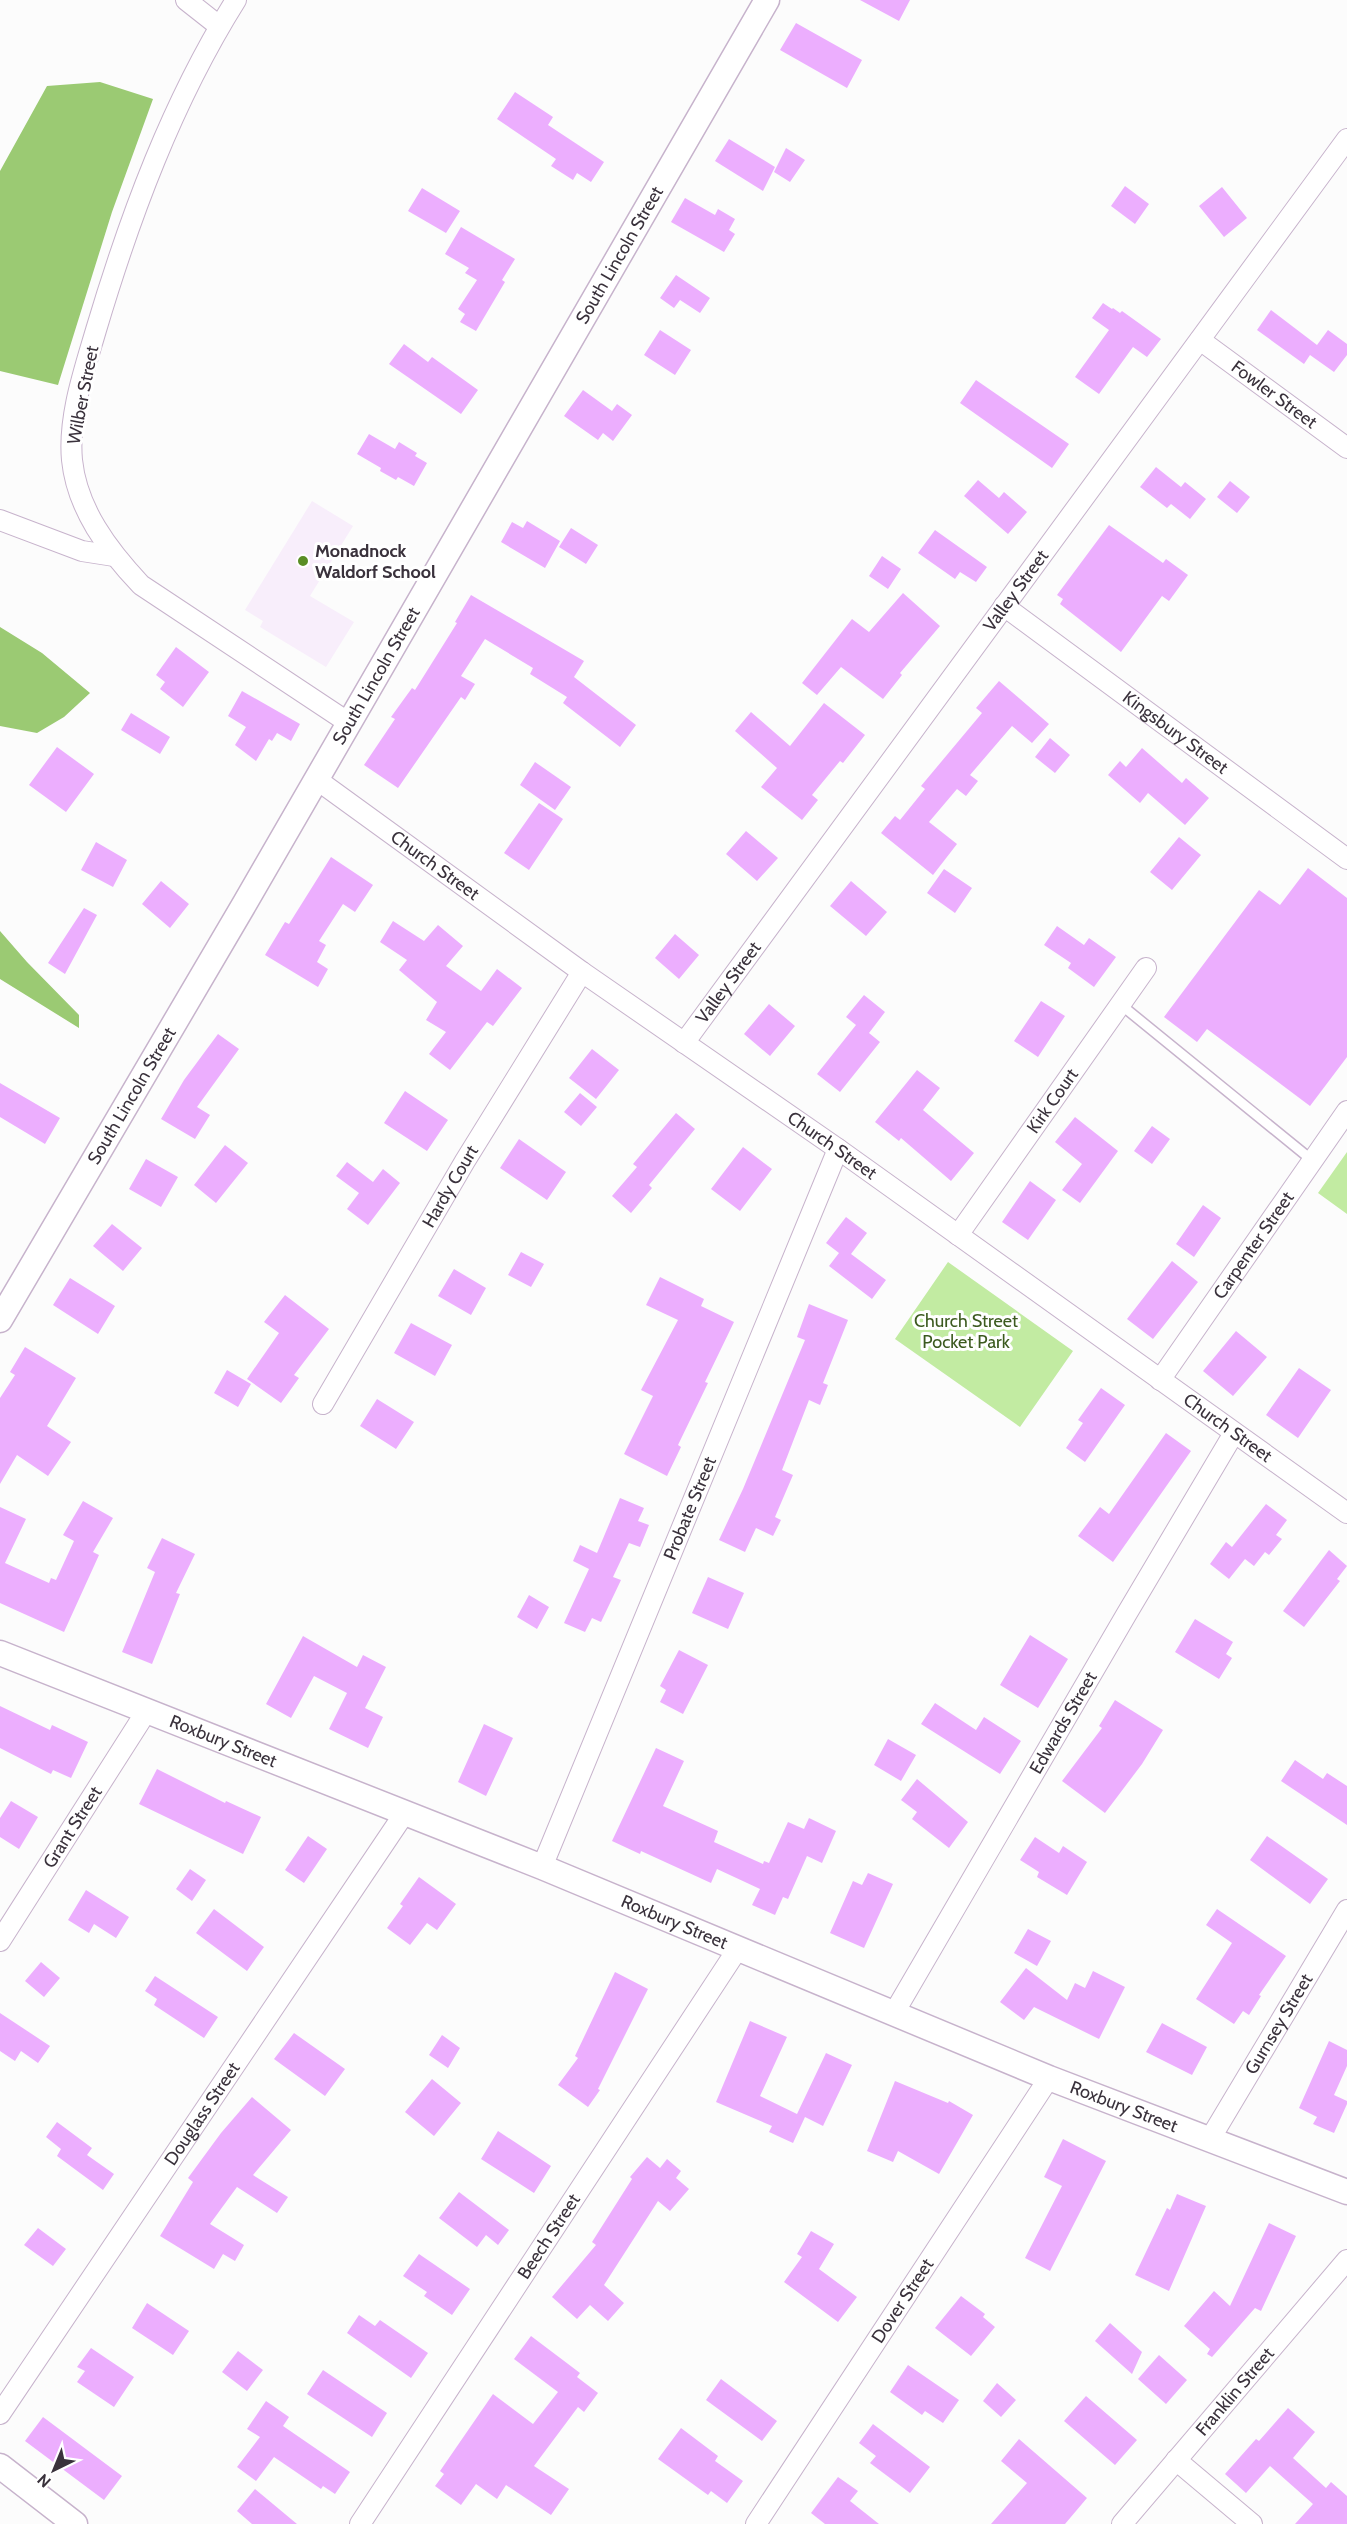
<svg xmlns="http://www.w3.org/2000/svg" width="1347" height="2524" font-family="Cabin,sans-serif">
<rect width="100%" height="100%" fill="#fcfcfc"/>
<path fill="#f8eefb" d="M312 501 353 526 310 596 354 622 326 667 260 627 263 621 245 610Z"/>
<path fill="#c2eba2" d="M1347 1152V1214L1318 1193Z
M948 1262 1073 1351 1020 1427 895 1339Z"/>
<path fill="#9bca73" d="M100 82 153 99 112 212 58 385 0 371V171L47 86Z
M0 627 42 653 90 693 64 717 37 733 0 726Z
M0 931 27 962 79 1015V1028L0 979Z"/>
<path fill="#ecaefe" d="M860 0H910L899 21Z
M796 23 862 60 847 88 780 50Z
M515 92 553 117 548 125 604 162 591 182 577 173 573 180 551 166 556 159 497 119Z
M729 139 775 167 763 191 715 161Z
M786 148 805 160 790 182 774 172Z
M1125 186 1149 204 1135 224 1111 206Z
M1222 187 1247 218 1224 237 1199 206Z
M422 188 460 211 446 233 408 211Z
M685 198 715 215 718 209 735 219 729 230 735 234 724 252 671 222Z
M461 227 515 259 502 280 505 282 476 331 460 322 465 314 458 309 477 280 465 273 469 268 445 254Z
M676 275 710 298 700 313 680 300 674 308 660 298Z
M1103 303 1112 309 1113 308 1120 313 1122 311 1161 339 1147 357 1133 347 1099 394 1075 377 1109 330 1092 318Z
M1271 310 1317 345 1328 330 1347 344V355L1334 372 1310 355 1304 364 1257 330Z
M660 330 691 350 675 375 644 355Z
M404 344 428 362 432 357 478 390 461 414 389 364Z
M976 380 1069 444 1052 468 960 403Z
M583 390 612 411 617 404 632 415 613 441 603 433 598 440 564 416Z
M369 434 395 449 399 442 417 453 415 456 427 463 414 486 398 477 396 480 380 471 381 468 357 454Z
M1156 467 1181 487 1185 482 1206 499 1190 519 1171 504 1167 508 1140 487Z
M978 480 999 498 1004 492 1027 512 1008 534 964 496Z
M1230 481 1250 497 1237 513 1217 497Z
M527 521 560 541 545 568 501 542 512 522 523 528Z
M1109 525 1163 563 1166 559 1188 575 1169 601 1162 596 1121 652 1060 604 1063 599 1057 595Z
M571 528 598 545 586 564 559 547Z
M935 530 987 567 976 582 960 572 955 579 918 553Z
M882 556 901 569 888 589 869 576Z
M903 593 940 626 900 673 902 675 883 699 841 667 817 695 802 683 852 619 869 632Z
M471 595 584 661 574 677 636 725 620 747 563 703 567 697 530 674 533 668 485 639 461 676 475 684 465 700 461 697 398 788 364 765 395 719 391 717 412 688 415 690 457 623 455 622Z
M176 647 209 672 183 707 160 689 165 682 156 675Z
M999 681 1049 724 1032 743 1012 726 970 775 978 781 966 796 957 789 929 822 957 844 933 875 881 833 895 816 900 820 925 789 921 786 982 713 976 708Z
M242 691 300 724 291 741 277 733 272 741 269 739 256 761 235 745 246 727 228 716Z
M824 703 865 735 843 763 840 761 812 795 818 800 802 820 761 787 777 768 735 731 751 712 790 746Z
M131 713 170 737 160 754 121 730Z
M1050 738 1070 755 1055 773 1035 757Z
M57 747 94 774 66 812 29 785Z
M1142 748 1182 783 1186 778 1209 798 1185 825 1148 793 1140 803 1108 775 1120 761 1126 767Z
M535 762 571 787 555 810 520 785Z
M539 803 563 819 529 870 504 853Z
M746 831 778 858 757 881 726 854Z
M1179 837 1201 855 1172 890 1150 872Z
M96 842 127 860 113 887 81 870Z
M331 857 373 885 355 912 343 904 319 941 326 945 317 962 328 969 318 987 265 955 285 922 289 924Z
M1308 868 1347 898V1057L1310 1106 1207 1029 1197 1042 1164 1017 1259 890 1280 905Z
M944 869 972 888 955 913 927 893Z
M161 881 189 904 170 928 142 904Z
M851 881 887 912 866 936 830 906Z
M84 908 97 915 65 974 48 963Z
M393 921 424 941 438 925 463 946 446 966 481 991 497 969 522 988 493 1026 487 1022 450 1070 429 1054 446 1032 426 1020 437 1002 399 970 407 960 380 942Z
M1057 926 1084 945 1089 938 1116 957 1094 987 1068 968 1071 963 1044 945Z
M675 934 699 955 679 979 655 958Z
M864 995 885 1012 869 1033 880 1042 840 1092 817 1074 856 1025 846 1017Z
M1041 1001 1065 1016 1038 1057 1014 1041Z
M769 1004 795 1026 770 1056 744 1034Z
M218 1034 239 1049 197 1107 210 1115 195 1139 161 1119 184 1080Z
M592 1049 619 1070 596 1099 569 1078Z
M917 1070 940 1088 923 1110 974 1153 951 1181 901 1138 899 1141 875 1122Z
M0 1083 60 1118 45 1144 0 1117Z
M405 1091 448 1120 427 1151 384 1123Z
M580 1093 597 1107 581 1126 564 1112Z
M676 1113 695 1129 649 1185 652 1188 631 1213 612 1196 637 1167 633 1164Z
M1075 1117 1118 1151 1080 1203 1062 1190 1082 1164 1055 1142Z
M1152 1126 1170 1139 1152 1164 1134 1151Z
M519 1139 566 1172 547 1200 500 1168Z
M225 1145 248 1163 216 1203 194 1185Z
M743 1147 772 1169 740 1211 711 1189Z
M146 1159 178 1177 161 1207 129 1189Z
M347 1162 373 1182 383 1169 400 1183 368 1225 347 1209 359 1193 336 1176Z
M1030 1181 1056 1200 1028 1240 1002 1222Z
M1203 1205 1221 1218 1194 1257 1176 1244Z
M846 1217 867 1233 851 1254 886 1280 872 1299 829 1266 839 1253 826 1243Z
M112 1224 142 1248 123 1271 93 1246Z
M521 1252 544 1264 531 1287 508 1275Z
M1172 1261 1198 1282 1153 1339 1127 1319Z
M454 1269 486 1288 471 1315 438 1296Z
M660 1277 704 1299 701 1306 734 1322 705 1382 708 1383 678 1445 681 1447 667 1476 624 1454 653 1396 641 1390 678 1320 646 1305Z
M70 1278 115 1306 98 1334 53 1305Z
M285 1295 329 1329 294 1375 299 1378 281 1403 247 1379 279 1333 264 1322Z
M809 1304 848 1320 823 1383 828 1385 820 1405 809 1400 782 1470 793 1475 775 1517 781 1520 773 1536 756 1528 745 1552 719 1540 743 1489 805 1340 797 1337Z
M411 1323 452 1345 435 1376 394 1353Z
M1236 1331 1267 1357 1233 1396 1203 1371Z
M25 1347 76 1378 47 1426 71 1442 48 1476 17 1455 0 1484V1398L15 1375 10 1372Z
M1299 1368 1331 1390 1298 1438 1266 1415Z
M227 1370 251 1384 238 1407 214 1393Z
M1101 1388 1125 1405 1085 1462 1066 1448 1083 1423 1078 1420Z
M377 1399 414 1422 396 1449 360 1426Z
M1166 1433 1191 1451 1113 1562 1078 1536 1100 1507 1109 1514Z
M620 1498 644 1508 638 1521 649 1525 640 1547 629 1543 613 1577 621 1580 601 1622 592 1618 585 1632 564 1623 589 1569 573 1561 580 1545 597 1553Z
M83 1501 113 1518 93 1552 99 1555 64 1632 0 1603V1507L26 1519 5 1563 49 1583 51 1578 56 1580 74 1541 63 1535Z
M1266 1504 1287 1520 1276 1535 1282 1539 1269 1555 1265 1552 1254 1566 1245 1559 1229 1579 1210 1564 1226 1542 1232 1547Z
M162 1538 195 1554 176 1593 180 1594 152 1664 122 1652 155 1572 147 1568Z
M1329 1550 1347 1566 1337 1579 1340 1581 1304 1627 1283 1611Z
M708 1577 744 1593 728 1629 692 1613Z
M529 1595 549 1607 537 1629 517 1617Z
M1195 1619 1233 1642 1226 1654 1232 1658 1219 1679 1175 1652Z
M1030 1635 1068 1659 1038 1708 1000 1685Z
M303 1636 357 1667 363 1655 386 1667 365 1708 383 1717 368 1748 329 1729 347 1693 314 1676 291 1718 266 1704Z
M679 1650 708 1665 683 1714 660 1702 666 1690 660 1686Z
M1115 1700 1163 1730 1142 1764 1105 1813 1062 1781 1102 1728 1099 1726Z
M935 1703 976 1730 984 1717 1021 1741 1000 1774 921 1724Z
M0 1706 50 1730 52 1725 88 1742 71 1778 53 1770 51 1774 0 1748Z
M484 1724 513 1738 486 1796 458 1782Z
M888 1739 916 1755 901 1781 874 1765Z
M656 1748 684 1761 663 1806 718 1831 714 1842 763 1864 764 1861 769 1863 788 1822 804 1829 809 1818 836 1831 822 1863 807 1856 788 1899 783 1897 775 1915 752 1905 760 1889 717 1869 711 1883 641 1851 640 1854 612 1841Z
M1295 1760 1323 1779 1327 1773 1347 1786V1825L1281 1781Z
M157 1769 225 1803 226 1801 261 1817 243 1854 139 1804Z
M917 1779 968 1822 949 1848 912 1819 917 1812 901 1800Z
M11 1801 38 1817 19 1849 0 1837V1818Z
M308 1836 327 1849 304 1883 285 1870Z
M1267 1836 1328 1879 1310 1904 1250 1860Z
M1035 1837 1059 1853 1063 1846 1087 1862 1067 1895 1037 1877 1039 1872 1020 1860Z
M190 1869 206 1880 192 1901 176 1889Z
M868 1873 893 1884 864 1948 830 1933 853 1881 862 1885Z
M419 1877 456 1904 437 1930 427 1923 410 1945 387 1928 403 1906 400 1904Z
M86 1890 129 1917 116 1938 94 1924 89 1933 68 1920Z
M214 1909 264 1947 247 1971 196 1933Z
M1217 1909 1286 1956 1259 1995 1261 1996 1249 2015 1243 2011 1234 2024 1196 1999 1232 1943 1206 1925Z
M1028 1929 1051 1941 1037 1966 1014 1953Z
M41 1962 60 1978 44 1997 25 1981Z
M1026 1968 1067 2000 1075 1983 1085 1988 1093 1971 1125 1987 1099 2039 1034 2007 1024 2020 1000 2002Z
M615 1972 648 1989 598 2089 600 2090 588 2107 558 2085 578 2058 575 2056Z
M155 1976 218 2017 204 2038 154 2005 157 1999 145 1991Z
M0 2013 50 2046 38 2063 21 2051 15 2061 0 2051Z
M750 2021 787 2037 760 2096 797 2114 826 2053 852 2065 823 2126 805 2117 793 2143 769 2132 772 2126 716 2102Z
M1162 2023 1207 2047 1192 2075 1146 2052Z
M294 2033 345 2069 325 2096 274 2059Z
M442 2035 460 2048 448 2068 429 2055Z
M1329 2041 1347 2050V2066L1334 2095 1347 2101V2104L1334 2133 1313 2124 1317 2117 1299 2108Z
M432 2079 461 2103 434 2136 405 2112Z
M895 2081 948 2103 949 2101 973 2115 939 2174 898 2151 893 2162 867 2151Z
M252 2097 291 2130 253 2175 288 2197 277 2213 237 2187 210 2224 244 2245 235 2261 223 2254 214 2269 160 2236 193 2182 188 2178 221 2133Z
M57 2122 92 2148 87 2155 114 2174 103 2190 57 2156 61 2149 46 2137Z
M498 2131 551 2166 534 2193 481 2159Z
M1063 2139 1106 2161 1050 2271 1025 2258 1062 2186 1044 2177Z
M647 2157 660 2168 667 2159 681 2171 676 2178 689 2189 670 2211 658 2201 604 2285 624 2303 608 2321 590 2305 577 2319 552 2297 596 2245 592 2242 632 2179 630 2177Z
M459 2192 509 2230 498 2245 486 2235 477 2247 439 2218Z
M1177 2194 1206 2206 1169 2291 1135 2275 1167 2208 1170 2210Z
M1269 2223 1296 2236 1261 2311 1255 2308 1212 2357 1207 2354 1210 2349 1184 2326 1214 2291 1230 2306Z
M38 2228 66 2249 53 2266 24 2245Z
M811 2231 834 2244 819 2269 857 2297 838 2322 784 2282 802 2257 797 2254Z
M419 2254 470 2289 452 2315 424 2296 427 2292 403 2276Z
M961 2296 985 2314 983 2317 995 2327 971 2356 935 2328Z
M147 2303 189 2331 173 2355 132 2328Z
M359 2315 375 2326 380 2320 428 2353 411 2378 347 2333Z
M1110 2323 1142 2352 1132 2374 1095 2341Z
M531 2336 580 2373 577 2377 598 2393 584 2412 578 2407 534 2466 569 2489 551 2515 506 2485 497 2499 476 2484 461 2505 435 2486 444 2474 440 2471 493 2394 533 2424 558 2392 514 2359Z
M91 2348 134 2377 114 2407 77 2382 85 2371 77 2367Z
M238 2351 263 2370 247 2391 222 2372Z
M1159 2355 1187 2380 1166 2404 1138 2379Z
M908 2365 959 2400 943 2423 925 2411 922 2415 890 2392Z
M323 2370 387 2413 372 2437 307 2394Z
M721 2379 777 2421 762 2441 706 2400Z
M997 2383 1016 2400 1001 2417 983 2401Z
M1086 2396 1137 2440 1115 2465 1064 2421Z
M266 2401 289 2417 283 2426 350 2472 335 2494 323 2486 321 2489 274 2457 256 2481 237 2467 260 2437 247 2429Z
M1288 2408 1315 2432 1293 2458 1326 2488 1331 2482 1347 2496V2524H1295L1313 2504 1270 2466 1246 2493 1225 2474 1256 2439 1259 2441Z
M43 2417 122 2476 104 2500 25 2441Z
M873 2424 930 2467 910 2493 870 2463 876 2456 859 2443Z
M681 2428 718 2456 715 2461 743 2481 727 2503 711 2491 708 2495 658 2459Z
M1019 2439 1087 2498 1065 2524H991L1027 2483 1001 2461Z
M838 2477 858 2491 850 2501 879 2524H825L811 2513Z
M255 2489 297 2524H252L237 2511Z"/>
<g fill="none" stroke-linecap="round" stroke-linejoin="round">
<defs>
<path id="service" d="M1120 1004 1313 1161"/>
<g id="minor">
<path d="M186 0 219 26"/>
<path d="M236 0C172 102 130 216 96 330 84 371 68 417 72 460 77 509 108 550 141 585L349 723"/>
<path id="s1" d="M1200 340 1347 448"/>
<path d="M0 520 82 551 114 556"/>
<path id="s2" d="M1004 606 1347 859"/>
<path id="s3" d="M316 779 582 972 838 1149 1347 1513"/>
<path id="s4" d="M684 1043 1347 139"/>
<path id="s5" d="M958 1235 1146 968"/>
<path id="s6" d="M1160 1380 1347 1111"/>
<path id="s7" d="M323 1404 465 1161 582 972"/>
<path id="s8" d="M542 1867 838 1149"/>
<path id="s9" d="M0 1941 146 1712"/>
<path id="s10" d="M894 2013 1126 1615 1234 1433"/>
<path id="s11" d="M1210 2139 1347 1910"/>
<path id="s12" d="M0 2414 404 1814"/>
<path d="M1176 2460 1252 2524"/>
<path id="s13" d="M360 2524 737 1950"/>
<path id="s14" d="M756 2524 1049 2078"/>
<path id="s15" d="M1122 2524 1347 2260"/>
</g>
<g id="tertiary">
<path id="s16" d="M0 1320 245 903 767 0"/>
<path id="s17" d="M0 1653 542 1867 1049 2078 1347 2192"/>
<path d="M0 2466 75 2524"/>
</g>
</defs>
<use href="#service" stroke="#c7b3cc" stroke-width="12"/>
<use href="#minor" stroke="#c7b3cc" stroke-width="22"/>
<use href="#tertiary" stroke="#c7b3cc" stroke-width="27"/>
<use href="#service" stroke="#fff" stroke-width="9"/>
<use href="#minor" stroke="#fff" stroke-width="20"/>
<use href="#tertiary" stroke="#fff" stroke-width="24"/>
</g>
<circle fill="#5a8d25" stroke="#fff" stroke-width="2" cx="303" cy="561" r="6"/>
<g text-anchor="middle" stroke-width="6" stroke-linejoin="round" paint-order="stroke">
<g font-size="18" fill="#3a323c" stroke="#fff">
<text dy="6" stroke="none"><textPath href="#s16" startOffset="1232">South Lincoln Street</textPath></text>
<text dy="6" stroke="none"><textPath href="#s1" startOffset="92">Fowler Street</textPath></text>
<text transform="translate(83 395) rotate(-79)" y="6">Wilber Street</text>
<text dy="6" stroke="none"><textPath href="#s4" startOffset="561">Valley Street</textPath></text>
<text dy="6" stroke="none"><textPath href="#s16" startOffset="746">South Lincoln Street</textPath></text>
<text dy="6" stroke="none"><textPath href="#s2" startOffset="213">Kingsbury Street</textPath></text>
<text dy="6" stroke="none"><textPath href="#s3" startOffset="147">Church Street</textPath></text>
<text dy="6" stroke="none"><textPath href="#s4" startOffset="75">Valley Street</textPath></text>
<text dy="6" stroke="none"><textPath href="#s16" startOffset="260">South Lincoln Street</textPath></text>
<text dy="6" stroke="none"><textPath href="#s5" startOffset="164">Kirk Court</textPath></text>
<text dy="6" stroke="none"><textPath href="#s3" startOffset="633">Church Street</textPath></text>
<text dy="6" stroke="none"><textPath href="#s7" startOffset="252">Hardy Court</textPath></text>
<text dy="6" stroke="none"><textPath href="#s6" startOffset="164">Carpenter Street</textPath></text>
<text dy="6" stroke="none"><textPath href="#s3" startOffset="1119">Church Street</textPath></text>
<text dy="6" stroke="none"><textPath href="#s8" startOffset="388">Probate Street</textPath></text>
<text dy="6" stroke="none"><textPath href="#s10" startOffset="336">Edwards Street</textPath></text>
<text dy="6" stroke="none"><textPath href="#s17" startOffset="240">Roxbury Street</textPath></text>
<text dy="6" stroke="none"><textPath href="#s9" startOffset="135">Grant Street</textPath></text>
<text dy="6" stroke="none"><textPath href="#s17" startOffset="726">Roxbury Street</textPath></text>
<text dy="6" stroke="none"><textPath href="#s11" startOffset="134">Gurnsey Street</textPath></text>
<text dy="6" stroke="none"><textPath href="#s17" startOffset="1212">Roxbury Street</textPath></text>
<text dy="6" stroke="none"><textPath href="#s12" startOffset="362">Douglass Street</textPath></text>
<text dy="6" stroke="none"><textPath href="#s13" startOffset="344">Beech Street</textPath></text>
<text dy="6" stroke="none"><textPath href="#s14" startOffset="267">Dover Street</textPath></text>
<text dy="6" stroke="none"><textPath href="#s15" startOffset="174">Franklin Street</textPath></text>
</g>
<g font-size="18" font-weight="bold" fill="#3a323c" stroke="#fff" text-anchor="start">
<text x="315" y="557">Monadnock<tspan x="315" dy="21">Waldorf School</tspan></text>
</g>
<g font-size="18" fill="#3c5a1f" stroke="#fff">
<text x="966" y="1327">Church Street<tspan x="966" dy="21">Pocket Park</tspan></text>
</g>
</g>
<g transform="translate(54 2470) rotate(223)" stroke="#ffffff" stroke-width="4.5" paint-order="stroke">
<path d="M0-4.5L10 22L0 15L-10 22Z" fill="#3a323c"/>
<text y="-9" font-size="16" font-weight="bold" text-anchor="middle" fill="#3a323c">N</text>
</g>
</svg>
